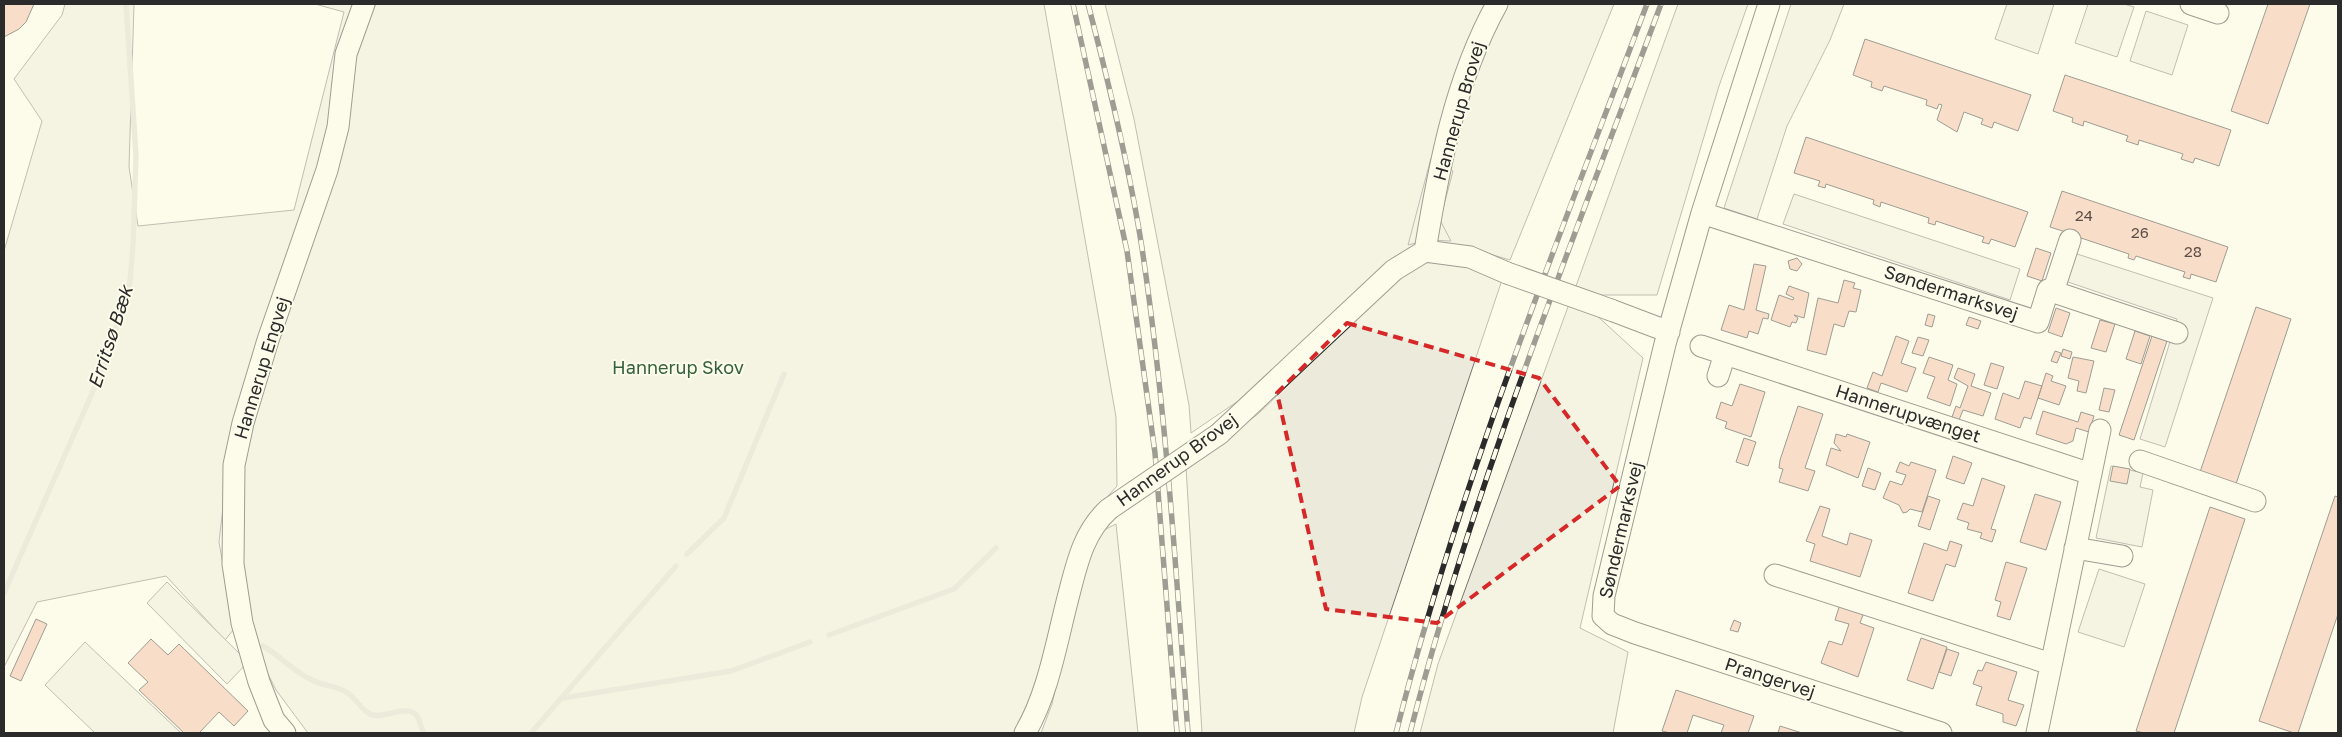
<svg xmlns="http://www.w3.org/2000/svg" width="2342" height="737" font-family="'Golos Text',sans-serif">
<rect width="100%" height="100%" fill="#fdfbea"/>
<path fill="#ecebdb" stroke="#74746e" d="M65 4H134L129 167 138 226 294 210 344 12 315 4H357L329 134 231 439 219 542 234 629 225 640 166 576 37 602 4 667V251L42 121 14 79 62 15Z
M376 4H1044L1116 417 1117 486 1083 524 1026 717 1015 733H308L276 690 256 650 239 565 245 446 351 69 363 28Z
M1105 4H1614L1510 260 1469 248 1421 243 1409 248 1371 278 1244 397 1191 433 1189 405 1134 119Z
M1678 4H1748L1719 86 1657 295H1601L1576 286Z
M1437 259 1461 262 1502 280 1362 697 1354 733H1202L1186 467 1258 414 1399 278 1419 264Z
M1569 304 1594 313 1643 358 1580 628 1628 652 1613 733H1420L1438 664Z
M1116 524 1138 733H1041L1052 704 1075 604 1092 551 1104 530Z"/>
<path fill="#eceadb" stroke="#74746e" d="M1791 4H1844L1830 40 1787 126 1757 219 1724 208Z
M2007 4H2054L2038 54 1995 39Z
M2088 4H2124L2134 7 2117 57 2075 43Z
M2146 11 2188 25 2172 75 2130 61Z
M1431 158 1453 171 1440 220 1451 241 1427 240 1408 245Z
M1794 194 2020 269 2010 300 1783 224Z
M2074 253 2213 298 2165 447 2140 439 2177 319 2065 281Z
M2111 466 2143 473 2140 487 2153 490 2142 547 2096 538Z
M2099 569 2145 584 2124 647 2078 632Z
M167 582 248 662 227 684 147 603Z
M85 642 181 733H95L45 685Z"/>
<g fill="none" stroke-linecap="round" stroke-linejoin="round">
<path stroke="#d8d7c9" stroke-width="5.5" d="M687 554 724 518 784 374
M4 593 105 364 130 282 133 245 136 156 126 4
M829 635 954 589 996 548
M263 646C281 656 292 671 312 680 324 686 337 686 348 693 356 699 362 710 370 714 383 721 407 702 417 716 420 721 421 728 424 733
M563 698 731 671 810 642
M531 733 676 566"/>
</g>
<path fill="#f2b8a0" stroke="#2b2b2b" d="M4 4H34L26 22 19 29 4 37Z
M2268 4H2310L2268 124 2231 111Z
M1865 39 2031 95 2018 131 1994 122 1992 128 1981 124 1983 119 1964 112 1957 132 1937 120 1942 105 1939 104 1937 109 1926 105 1927 100 1884 86 1882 91 1871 87 1872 82 1853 75Z
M2065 75 2231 130 2219 166 2195 158 2193 163 2181 159 2183 154 2139 140 2138 145 2126 141 2128 136 2084 121 2083 126 2072 122 2073 118 2053 111Z
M1806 137 2028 212 2015 247 1991 239 1989 244 1982 242 1984 237 1936 221 1935 225 1928 223 1929 218 1881 202 1880 207 1873 204 1874 200 1826 184 1825 188 1818 186 1820 181 1794 173Z
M2062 191 2228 247 2216 282 2191 274 2190 279 2183 277 2185 272 2136 256 2134 260 2128 258 2129 254 2081 238 2080 242 2075 235 2050 227Z
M2036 248 2051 253 2042 281 2027 276Z
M1797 258 1802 264 1797 271 1790 269 1788 261Z
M1754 264 1766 266 1756 310 1769 314 1768 319 1763 318 1758 334 1749 331 1747 338 1721 330 1729 305 1744 310Z
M1844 280 1855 283 1853 288 1861 290 1856 312 1849 311 1844 327 1834 324 1826 355 1807 350 1818 298 1838 303Z
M1789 286 1809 293 1804 318 1794 315 1798 318 1796 323 1792 322 1790 327 1771 320 1779 295 1793 300 1794 298 1786 294Z
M2256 307 2291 319 2235 487 2199 475Z
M2056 308 2070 313 2062 337 2048 332Z
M1928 314 1935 316 1932 327 1925 325Z
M1969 317 1981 321 1978 329 1966 325Z
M2100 320 2115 324 2106 352 2091 348Z
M2135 331 2150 336 2141 364 2126 359Z
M1896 336 1909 341 1901 363 1916 368 1907 392 1881 383 1878 392 1867 388 1873 372 1882 376Z
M2152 336 2167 341 2134 440 2119 435Z
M1918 337 1929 340 1923 356 1912 353Z
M2063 349 2072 352 2070 359 2061 356Z
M2055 351 2061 353 2057 363 2051 361Z
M1929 357 1953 365 1948 380 1957 384 1950 406 1927 398 1935 377 1923 373Z
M2073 357 2094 361 2086 393 2077 391 2079 381 2068 378Z
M1991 363 2004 367 1997 389 1984 385Z
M1958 368 1975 374 1971 386 1991 393 1983 416 1963 410 1959 420 1952 417 1956 406 1960 408 1968 386 1954 378Z
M2046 373 2053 376 2051 381 2066 386 2059 405 2038 398Z
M2025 381 2042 386 2031 419 2024 417 2020 428 1995 419 2003 393 2019 399Z
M1740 384 1765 392 1751 437 1725 428 1727 422 1716 418 1721 402 1732 406Z
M2104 388 2115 390 2109 412 2099 410Z
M1798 406 1823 414 1805 468 1815 471 1808 491 1779 482 1783 469 1779 468 1780 460Z
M2043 411 2078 422 2081 412 2094 416 2089 432 2076 428 2073 441 2066 444 2036 434Z
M1836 434 1846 437 1847 434 1870 442 1858 478 1826 465 1831 448 1841 451 1834 443Z
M1744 438 1756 442 1748 466 1736 462Z
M1953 456 1972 463 1964 484 1946 478Z
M1900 462 1909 466 1911 462 1936 470 1922 512 1910 509 1907 512 1903 513 1899 505 1883 498 1890 481 1902 485 1906 475 1896 472Z
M2113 466 2130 469 2127 484 2110 481Z
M1868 468 1881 473 1875 490 1862 486Z
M1982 478 2005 486 1991 529 1996 530 1992 542 1980 538 1982 533 1967 529 1969 523 1957 519 1963 503 1973 506Z
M2035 494 2061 502 2046 550 2020 542Z
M1928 496 1940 500 1930 530 1918 526Z
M2335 496 2338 497V614L2298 733H2294L2259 721Z
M1820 506 1830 509 1822 536 1847 545 1850 533 1872 540 1860 577 1810 561 1815 544 1806 541Z
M2210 507 2245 519 2174 733H2144L2136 731Z
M1950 541 1962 545 1955 567 1946 564 1933 601 1908 593 1924 543 1947 551Z
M2006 562 2027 568 2010 620 1997 616 2001 602 1995 600Z
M1840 604 1864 612 1860 623 1874 628 1858 677 1821 663 1829 641 1842 645 1849 624 1835 620Z
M36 619 47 624 21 681 10 676Z
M1734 620 1741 623 1738 632 1730 630Z
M1921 638 1947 647 1933 689 1907 680Z
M151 639 168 655 179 644 248 711 234 726 219 712 199 733H184L139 690 148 682 128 663Z
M1947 649 1959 653 1951 676 1939 672Z
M1986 662 2017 672 2008 700 2024 705 2016 726 2003 722V714L1976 705 1982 687 1973 684 1978 670 1982 671Z
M1676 690 1754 716 1748 733H1721L1724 725 1693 715 1687 733H1670L1662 731Z
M1780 726 1802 733H1778Z"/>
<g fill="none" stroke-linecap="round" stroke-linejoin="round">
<defs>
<path id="minor" d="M1769 4 1702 213 1665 344 1604 596 1603 616 1612 624 1635 633 1941 733
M2191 4 2218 13
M1702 213 2038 322 2048 290 2177 333
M1425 251C1439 166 1455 80 1497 4
M2053 292 2070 240
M1611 310 1669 332
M1701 346 2091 474
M1718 376 1725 354
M1219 434 1394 270 1425 251 1470 257 1507 273
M2140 461 2255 501
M2075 548 2122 556
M1775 575 2051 664
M285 733 274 720 259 682 242 623 233 564 234 465 243 423 268 340 327 170 338 127 346 54 364 4
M1025 733C1049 692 1057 639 1069 594 1077 563 1084 531 1109 509
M2037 733 2100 430"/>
</defs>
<use href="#minor" stroke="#2b2b2b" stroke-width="23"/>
<use href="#minor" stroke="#fdfbea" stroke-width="21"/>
<defs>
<path id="rail" d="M1073 4 1127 251 1155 453 1177 733
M1088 4C1109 84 1129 165 1142 248 1166 409 1176 571 1188 733
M1396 733C1459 484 1557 244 1647 4
M1410 733C1474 484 1572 244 1661 4"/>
</defs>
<use href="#rail" stroke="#2b2b2b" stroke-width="5.5"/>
<use href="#rail" stroke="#fdfbea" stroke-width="4" stroke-dasharray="11" stroke-linecap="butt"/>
<defs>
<path id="minor-bridge" d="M1507 273 1611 310
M1109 509 1219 434"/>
</defs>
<use href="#minor-bridge" stroke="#2b2b2b" stroke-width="23" stroke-linecap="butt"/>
<use href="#minor-bridge" stroke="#fdfbea" stroke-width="21"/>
</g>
<path d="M0 0H2342V737H0ZM1347 323 1539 378 1620 486 1437 623 1326 609 1277 393Z" fill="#fdfbea" fill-opacity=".55" fill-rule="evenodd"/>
<path fill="none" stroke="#d62828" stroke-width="4" stroke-dasharray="10 6" stroke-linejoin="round" d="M1347 323 1539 378 1620 486 1437 623 1326 609 1277 393Z"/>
<g text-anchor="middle" stroke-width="4" stroke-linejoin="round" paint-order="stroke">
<g font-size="15" fill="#5d4e48">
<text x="2084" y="221">24</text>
<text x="2140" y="238">26</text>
<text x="2193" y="257">28</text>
</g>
<g font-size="18" fill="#2b2b2b" stroke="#fdfbea">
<text transform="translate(1459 111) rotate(-74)" y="6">Hannerup Brovej</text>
<text transform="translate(1951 293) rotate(18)" y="6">Søndermarksvej</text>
<text transform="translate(262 368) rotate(-73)" y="6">Hannerup Engvej</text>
<text transform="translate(1908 414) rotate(18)" y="6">Hannerupvænget</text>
<text transform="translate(1177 460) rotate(-36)" y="6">Hannerup Brovej</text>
<text transform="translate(1621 530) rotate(-77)" y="6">Søndermarksvej</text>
<text transform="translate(1770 678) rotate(18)" y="6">Prangervej</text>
</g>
<g font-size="18" fill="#34623c" stroke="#fdfbea">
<text x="678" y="374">Hannerup Skov</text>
</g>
<g font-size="19" font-style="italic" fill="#2b2b2b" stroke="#fdfbea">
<text transform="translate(110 337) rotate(-72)" y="7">Erritsø Bæk</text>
</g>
</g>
<rect width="2342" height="737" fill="none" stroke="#2b2b2b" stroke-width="10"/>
</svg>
